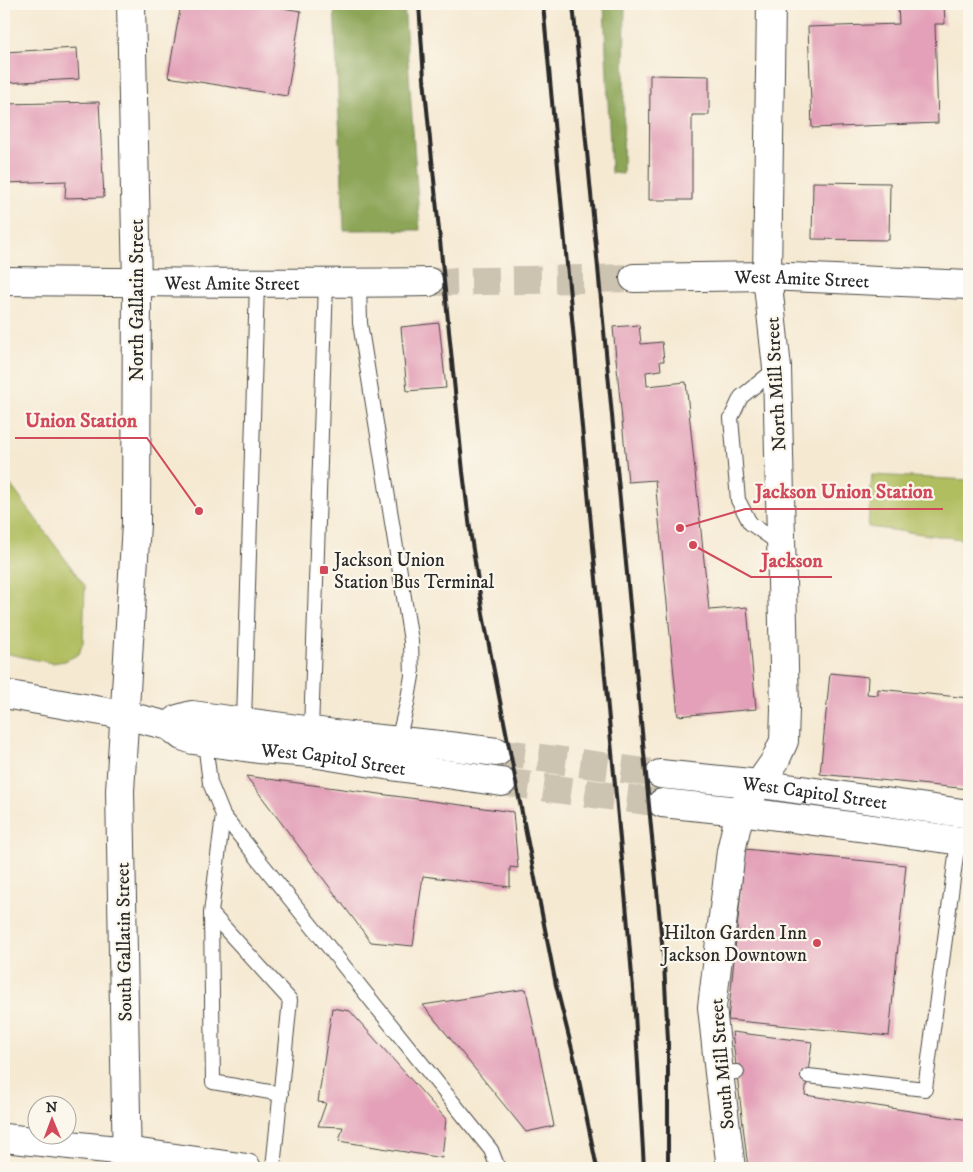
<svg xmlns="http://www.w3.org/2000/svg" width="973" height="1172" font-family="'IM FELL DW Pica',serif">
<rect width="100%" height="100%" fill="#fbf7ec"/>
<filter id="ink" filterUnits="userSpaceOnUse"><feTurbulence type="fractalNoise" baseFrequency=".02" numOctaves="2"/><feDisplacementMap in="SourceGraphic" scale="10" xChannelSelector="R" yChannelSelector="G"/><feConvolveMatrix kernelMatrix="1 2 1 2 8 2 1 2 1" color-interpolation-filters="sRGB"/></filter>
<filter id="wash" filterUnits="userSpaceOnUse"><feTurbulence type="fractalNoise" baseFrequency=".0096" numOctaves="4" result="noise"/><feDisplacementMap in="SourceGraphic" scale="20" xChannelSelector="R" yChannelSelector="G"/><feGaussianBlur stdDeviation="1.12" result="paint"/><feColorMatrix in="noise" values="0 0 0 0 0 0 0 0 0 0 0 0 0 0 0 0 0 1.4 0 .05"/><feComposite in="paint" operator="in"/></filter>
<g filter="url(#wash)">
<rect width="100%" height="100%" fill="#f5e9d2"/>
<path fill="#b1be60" stroke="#6e7446" d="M872 475 969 480V540L868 527Z
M4 476 85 586 83 642 79 654 65 661 52 663 4 653Z"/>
<path fill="#8ca556" stroke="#5c6840" d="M334 4H404L420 230H344Z
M604 4H625L623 174 611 173Z"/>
<g id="blocks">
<path fill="#e3a0b8" d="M181 4H257L301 11 287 96 168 77Z
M898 4H944L945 24H935L938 123 812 128 808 27 899 24Z
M77 48 79 79 4 83V52Z
M650 75 709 76V115H692V200H649Z
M99 102 104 197 65 198 66 181 4 183V104Z
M813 182 890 183 889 240 812 239Z
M439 323 446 388 407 391 401 327Z
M639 325 641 344 662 342 664 361H660L661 370 646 372 647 386 686 382 709 610 747 607 756 709 678 716 655 480 628 482 613 327Z
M830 673 868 677 867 694 878 695V689L969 698V789L820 774Z
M246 776 513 812 518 868 510 867V887L423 876 413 946 371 942Z
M745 849 906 865 889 1036 728 1020Z
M526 989 554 1126 526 1132 423 1005Z
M332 1008 350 1011 446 1119 442 1158 339 1141 343 1127 318 1126 326 1103 318 1102Z
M732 1032 812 1042 805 1095 969 1120V1168H748Z"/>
</g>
</g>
<g filter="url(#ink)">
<use href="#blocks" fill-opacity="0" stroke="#494844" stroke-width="1"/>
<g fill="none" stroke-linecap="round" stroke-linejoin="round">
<path stroke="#cdc3b1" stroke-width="28" stroke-dasharray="28 14" stroke-linecap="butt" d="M429 282 634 278
M497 752 660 774
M502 782 662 803"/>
<defs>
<path id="service" d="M359 283 360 323 411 641 412 676 407 704 397 744
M777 368 741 397 731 418 738 500 750 523 781 545
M244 722 257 283
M311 731 326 283
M205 742 210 783 223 815 491 1150 498 1168
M223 815 211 913 290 1000 273 1168
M211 913 213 1082 281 1094
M719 1073 737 1072
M808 1076 925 1089 958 841"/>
<path id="tertiary" d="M731 1168 719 1073 712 1007 731 851 740 811 775 761 784 741 785 709 777 368 767 276 771 4"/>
<g id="secondary">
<path id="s1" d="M634 278 767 276 969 285"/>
<path id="s2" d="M4 281C145 282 287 284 429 282"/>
<path id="s3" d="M4 694 124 715 169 726 182 736 193 740 258 749 312 753 391 766 502 782"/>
<path d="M169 726 178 719 192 715 350 736 440 745 497 752"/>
<path id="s4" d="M660 774 760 784 969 814"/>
<path d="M662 803 740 811 969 842"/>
<path d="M4 1138 126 1151 247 1168"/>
<path d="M127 1168 120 791 136 524 137 283 131 4"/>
</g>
</defs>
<use href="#service" stroke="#494844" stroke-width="16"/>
<use href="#tertiary" stroke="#494844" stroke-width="30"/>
<use href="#secondary" stroke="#494844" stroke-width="30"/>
<use href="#service" stroke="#fff" stroke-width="14"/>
<use href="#tertiary" stroke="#fff" stroke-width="28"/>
<use href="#secondary" stroke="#fff" stroke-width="28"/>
<path stroke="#2b2b2b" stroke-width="4" d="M419 4 424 79 463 472 471 537 484 620 556 985 575 1061 597 1168
M543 4 627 915 635 1013 644 1168
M573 4 664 964 668 1040V1168"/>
</g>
</g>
<g fill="#d1495b" stroke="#fbf7ec" stroke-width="2">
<rect x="319" y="565" width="10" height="10" rx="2.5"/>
<circle cx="817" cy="943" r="5"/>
</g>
<g text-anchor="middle" stroke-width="4.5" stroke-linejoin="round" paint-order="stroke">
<g font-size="19" fill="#2b2b2b" stroke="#fbf7ec">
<text dy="7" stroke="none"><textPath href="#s1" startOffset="168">West Amite Street</textPath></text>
<text dy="7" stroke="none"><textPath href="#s2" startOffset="228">West Amite Street</textPath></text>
<text transform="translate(136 300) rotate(-90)" y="7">North Gallatin Street</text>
<text transform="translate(775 384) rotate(-93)" y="7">North Mill Street</text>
<text dy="7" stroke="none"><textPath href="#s3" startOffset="338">West Capitol Street</textPath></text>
<text dy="7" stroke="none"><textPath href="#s4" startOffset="156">West Capitol Street</textPath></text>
<text transform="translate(123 942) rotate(-91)" y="7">South Gallatin Street</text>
<text transform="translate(721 1064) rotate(-95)" y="7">South Mill Street</text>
</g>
<g font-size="19" fill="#2b2b2b" stroke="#fbf7ec" text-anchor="start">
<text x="334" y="566">Jackson Union<tspan x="334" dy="22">Station Bus Terminal</tspan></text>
<text x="807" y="939" text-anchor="end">Hilton Garden Inn<tspan x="807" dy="22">Jackson Downtown</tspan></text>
</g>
</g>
<path fill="none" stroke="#d1495b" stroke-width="2" d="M199 511L147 438H15M680 528L745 509H943M693 545L751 577H832"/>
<g fill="#d1495b" stroke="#fbf7ec" stroke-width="2">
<circle cx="199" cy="511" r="5"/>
<circle cx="680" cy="528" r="5"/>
<circle cx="693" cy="545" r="5"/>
</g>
<g font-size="20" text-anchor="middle" font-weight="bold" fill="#d1495b" stroke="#fbf7ec" stroke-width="4.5" stroke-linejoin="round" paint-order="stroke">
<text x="81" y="427">Union Station</text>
<text x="844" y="498">Jackson Union Station</text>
<text x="792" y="567">Jackson</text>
</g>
<rect width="973" height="1172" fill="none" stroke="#fbf7ec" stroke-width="20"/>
<g transform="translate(52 1120) rotate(359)"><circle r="24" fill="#fbf7ec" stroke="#a8a59f"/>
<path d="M0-4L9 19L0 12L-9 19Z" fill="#d1495b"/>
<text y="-8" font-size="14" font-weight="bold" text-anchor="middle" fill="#2b2b2b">N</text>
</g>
</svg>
